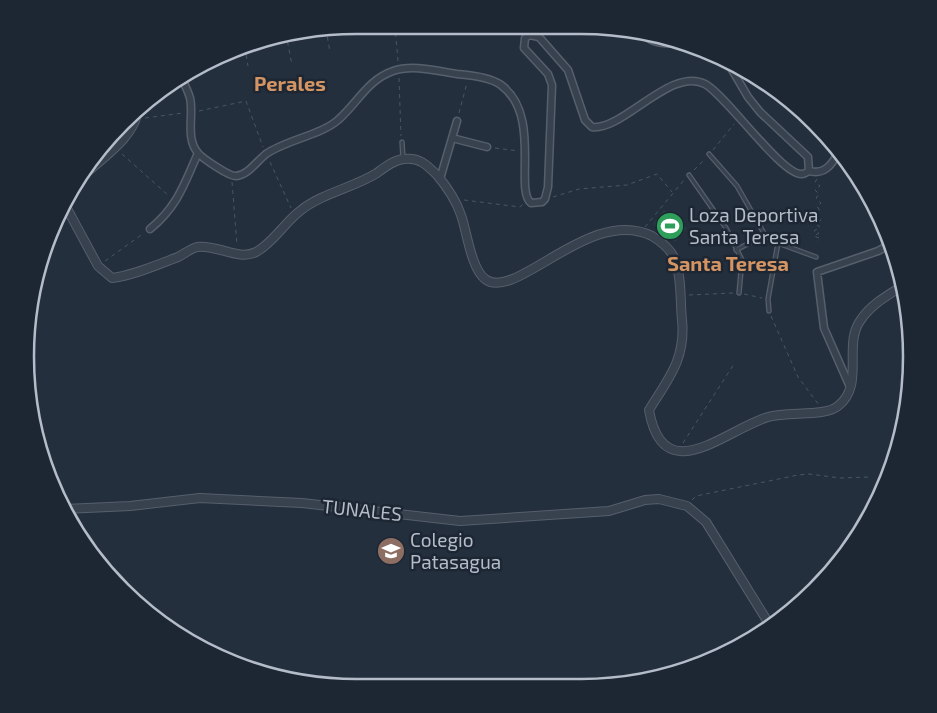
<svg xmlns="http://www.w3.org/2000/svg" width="937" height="713" font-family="'Exo 2',sans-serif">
<rect width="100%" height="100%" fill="#242f3e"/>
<path fill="#263c3f" d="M664 210 687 228 675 242 653 224Z"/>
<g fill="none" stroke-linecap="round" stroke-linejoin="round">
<defs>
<path id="service" d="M402 142 403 158
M709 154 737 186 765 235 778 243 816 257
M689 175 726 228 742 260 739 293
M736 250 765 235
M769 311 768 299 778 243"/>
<path id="minor" d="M642 32C651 46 672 43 687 44
M181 77C184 83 188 91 190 98 194 115 185 138 198 153 202 158 230 177 236 176 248 175 257 161 266 154 286 140 321 135 338 120 357 104 367 80 393 71 413 64 437 71 457 74 470 75 490 77 501 85 542 115 514 190 531 203L542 202 545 199 548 187 552 85 548 74 524 48 525 38 530 35 539 37 568 70 585 120 592 127C623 131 671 66 705 84 726 95 782 176 802 174 805 174 807 172 809 171L808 157 760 112 748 97 731 68 716 55
M452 138 487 147
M809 171C824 175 832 165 838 153
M440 179 457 121
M150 229C177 207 184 185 198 153
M850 387 824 328 817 272 878 251 891 244"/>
<path id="tertiary" d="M84 175C102 158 135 137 138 110
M64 203 98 266 112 278C134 275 157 265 178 257 184 254 190 249 197 247 216 244 239 261 256 252 273 243 285 222 300 211 322 193 353 188 377 173 385 167 394 160 404 159 419 157 427 165 437 175 447 187 456 200 461 215 467 232 471 268 485 279 515 303 590 205 652 236 662 242 671 249 675 260 682 278 680 302 682 320 686 359 668 379 649 410 663 491 725 430 768 417 788 411 825 417 838 406 865 386 843 345 860 321 870 305 888 295 904 285
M65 509 130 506 200 498 302 503 460 521 609 511 645 500 659 499 687 506 706 522 771 627"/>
</defs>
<use href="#service" stroke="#565f6c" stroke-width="5.5"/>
<use href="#minor" stroke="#565f6c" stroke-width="9"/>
<use href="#tertiary" stroke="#565f6c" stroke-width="10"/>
<path stroke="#44595c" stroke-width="1" stroke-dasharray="4 4" stroke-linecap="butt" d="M366 25 368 35
M326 29 330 52
M286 34 292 65
M245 47 248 66
M398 61 395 27 410 26 460 32 519 34
M399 78 401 136
M199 111 246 101 263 147
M459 113 467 83
M145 118 183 113
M495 148 519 151
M713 150 734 124
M122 154 169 196
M270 162 291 208
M694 170 705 159
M817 179 815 182 820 186 815 190 819 194 816 198 821 203 817 206 820 211 817 217 821 220 816 224 820 227 814 231 819 233 814 236 819 238 817 242
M232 182 237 245
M553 197 579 189 627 185 657 174 672 192
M464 200 520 207 523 204
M645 227 684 180
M105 261 144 233
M744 294 762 298
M689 295 733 293
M771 316 798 377 819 405
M683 443 734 364
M692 500 696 496 798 475 809 474 840 478 869 477"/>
<use href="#service" stroke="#38414e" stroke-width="3"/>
<use href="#minor" stroke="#38414e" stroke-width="6"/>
<use href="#tertiary" stroke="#38414e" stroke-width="8"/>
</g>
<defs>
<symbol id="stadium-disc" viewBox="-11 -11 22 22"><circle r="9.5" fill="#2e9e5b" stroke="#1d2633"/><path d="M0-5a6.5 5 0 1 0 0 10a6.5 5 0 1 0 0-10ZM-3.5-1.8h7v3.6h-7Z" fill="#fff"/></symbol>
<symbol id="school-disc" viewBox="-11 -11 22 22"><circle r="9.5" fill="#8d6e63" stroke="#1d2633"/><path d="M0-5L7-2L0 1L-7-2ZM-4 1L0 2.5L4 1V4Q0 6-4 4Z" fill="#fff"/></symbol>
</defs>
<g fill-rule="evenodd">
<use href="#stadium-disc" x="654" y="210" width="32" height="32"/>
<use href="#school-disc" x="375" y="535" width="32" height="32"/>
</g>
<g text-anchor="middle" stroke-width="5" stroke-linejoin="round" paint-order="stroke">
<g font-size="19" fill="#b4bcc9" stroke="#1d2633" text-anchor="start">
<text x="689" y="222">Loza Deportiva<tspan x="689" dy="22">Santa Teresa</tspan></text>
<text x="410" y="547">Colegio<tspan x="410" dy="22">Patasagua</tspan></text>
</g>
<g font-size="19" fill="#b4bcc9" stroke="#1d2633">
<text transform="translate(362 510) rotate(6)" y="7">TUNALES</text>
</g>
<g font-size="20" font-weight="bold" fill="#d59563" stroke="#1d2633">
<text x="290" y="91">Perales</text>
<text x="728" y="271">Santa Teresa</text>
</g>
</g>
<path d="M0 0H937V713H0ZM356 34H581A322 322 0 0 1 903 356V357A322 322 0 0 1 581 679H356A322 322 0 0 1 34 357V356A322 322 0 0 1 356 34Z" fill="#1d2633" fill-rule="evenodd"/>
<path fill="none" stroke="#b4bcc9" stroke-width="2.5" d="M356 34H581A322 322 0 0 1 903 356V357A322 322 0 0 1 581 679H356A322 322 0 0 1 34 357V356A322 322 0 0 1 356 34Z"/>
</svg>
